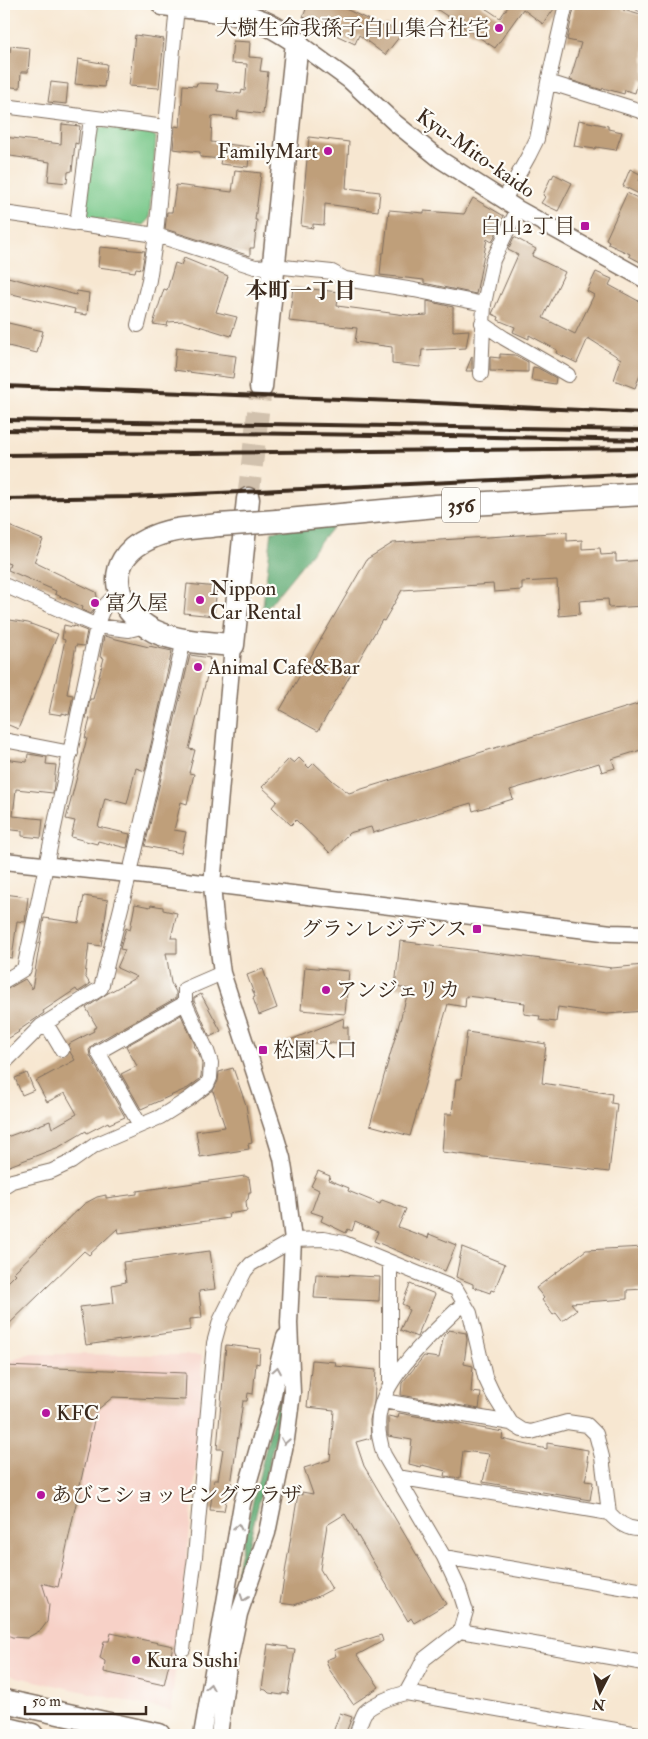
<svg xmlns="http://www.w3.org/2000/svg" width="648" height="1739" font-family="'IM FELL Double Pica','Noto Serif JP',serif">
<rect width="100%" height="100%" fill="#fdfcf7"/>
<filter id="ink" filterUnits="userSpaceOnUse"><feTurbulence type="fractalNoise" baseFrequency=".02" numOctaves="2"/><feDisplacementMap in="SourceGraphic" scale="10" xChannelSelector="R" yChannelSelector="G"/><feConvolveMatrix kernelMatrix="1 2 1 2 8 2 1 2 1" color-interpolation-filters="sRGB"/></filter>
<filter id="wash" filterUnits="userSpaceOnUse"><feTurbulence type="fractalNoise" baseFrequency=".0096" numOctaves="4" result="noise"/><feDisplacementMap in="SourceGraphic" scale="20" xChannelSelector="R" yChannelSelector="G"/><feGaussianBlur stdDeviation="1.12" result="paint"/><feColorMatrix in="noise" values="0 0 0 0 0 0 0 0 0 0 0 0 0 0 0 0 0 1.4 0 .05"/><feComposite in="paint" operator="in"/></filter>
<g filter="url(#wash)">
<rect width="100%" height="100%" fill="#f7e7d1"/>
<path fill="#f7d1c7" d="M28 1354 202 1355 199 1441 171 1711 4 1674V1364Z"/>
<path fill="#77c788" stroke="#597853" d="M99 127 151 133 156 137 149 219 143 225 88 217 83 210 94 131Z"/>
<path fill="#61ac74" stroke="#4e6b49" d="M335 524 262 614 272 531Z
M282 1394 284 1403 234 1602 232 1599 239 1559 278 1398Z"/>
<g id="blocks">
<path fill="#bf9f7a" d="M308 4H335L384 27 386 24 400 36 385 55 359 35 355 44 321 28 323 24 303 17Z
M429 4H479L500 18 510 4H547L554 9 543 24 523 9 495 48Z
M575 4H614L624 6 623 10 644 16V81L639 79 635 93 625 90 624 94 603 88 602 90 570 80 581 43 567 40Z
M135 35 164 39 159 88 129 86Z
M233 41 250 42 249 57 262 58 260 71 268 72 263 114 238 111 237 119 212 116 211 142 250 147 248 167 220 164 221 159 200 157V152L173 149 175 126 180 127 183 85 196 86 197 83 218 84 217 91 241 94 242 90 245 91 247 64 231 63Z
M11 46 30 48 28 72H21L20 88 4 86 5 52H10Z
M78 59 107 64 104 87 75 84Z
M51 82 68 84 66 104 48 102Z
M579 120 608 126V129L622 132 616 150 596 147 595 149 574 146Z
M62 124 80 126 78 144 75 143 72 171 68 172 67 183 48 181 50 162 4 155V137L61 144Z
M309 137 349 142 346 188 380 192 378 211 325 204 324 225 313 224V228L301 226Z
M630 169 642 175 639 181 644 185 639 194 623 186Z
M235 170 261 173 255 220H257L254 248H250V256L165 229 167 212H172L176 185 232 192Z
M554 174 572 183 558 211 541 203 545 197 543 195 551 177 552 178Z
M627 193 644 201V264L629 256 630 254 608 244 609 241 606 239Z
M473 198 504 216 497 229H498L492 242 487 239 476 294 424 283V280L380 275 382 253H384L389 210 424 213V211L464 214Z
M514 237 536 249 532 256 565 272 543 318 575 334 594 295 587 291 596 272 612 279 609 285 644 304V365L635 388 614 380 621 359 588 338 577 363 556 353 557 350 529 335V339L513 332 515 327 498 320 499 317 492 314 518 255 508 250Z
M100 247 145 251 142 269 136 268 135 272 98 267Z
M184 258 228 276 216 312 237 317 231 336 183 321 168 322 167 326 153 324 164 289 167 290 175 263 181 265Z
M4 276 76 295 77 291 89 293 87 315 74 313 75 309 4 292Z
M293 287 339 292 337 306 413 316 427 315V301L453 307V331L469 330 466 348 422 350 420 367 392 364V347L355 342 357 328 289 321Z
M4 322 43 331 37 353 4 345Z
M176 348 236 356 233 378 174 370Z
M500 354 515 355 528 362V372L490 371V357L500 358Z
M472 356V371H466Z
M533 367 538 368 556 378 555 384 531 380Z
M4 524 43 540 34 562 96 592 98 601 91 614 82 610 83 607 55 594 56 591 8 570 10 564 4 562Z
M567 532V541L582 540V549L600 548 601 555 616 554V562L644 560V606L609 608 608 599 579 601 580 614 559 616 557 580 522 582V590L494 592 493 584 402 590 384 621 382 620 318 731 280 710 367 559 393 543Z
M187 584 217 587 214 616 184 613Z
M4 619 28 623 58 634 18 729 4 723Z
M64 625 73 627 74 626 87 631 84 646 76 645 67 694 73 695 69 715 62 713V715L49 713 65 640 62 639Z
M104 636 149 647V646L172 651 145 771 136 768 127 804 105 798 98 827 130 834 127 848 98 841 97 844 71 837 75 821 66 819 87 738H85L90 719 86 718 90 699H93L104 658 100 657Z
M190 655 210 658 209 660H211L189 749 195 750 189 773 194 774 187 804 181 802 174 830 186 832 181 853 145 846Z
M644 702V749L612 759 615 768 602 772 599 763 510 790 513 799 473 811 471 803 373 833 371 827 349 833 330 853 296 820 291 825 272 807 277 801 262 787 289 759 294 763 299 758 309 768 314 763 333 781 349 793Z
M28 754 47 757 46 764 56 765 53 793 16 789 13 816 43 819 41 838 22 836V831L4 829V759L27 762Z
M4 894 28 897 25 922 17 921 12 958 4 957Z
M84 896 108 900 101 946 89 944 85 976 90 984 78 992 76 989 43 1011 44 1013 18 1031 19 1032 4 1041V991L25 979 32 989 44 918 79 923Z
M135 904 150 907 151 905 163 907V910L177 913 171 938H177V953H166L171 983 176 992V998L94 1044 89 1050 90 1056 125 1117 109 1124 108 1122 87 1133 86 1131 59 1147 4 1168V1138L50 1121 52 1128 77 1114 65 1093 47 1102 36 1081 75 1060 70 1052 69 1044 94 1031 93 1029 97 1027 86 1008 108 993 137 977 117 968 125 950 120 949 126 928 130 930Z
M400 941 612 968 644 965V1011L607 1014 558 1007 556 1022 539 1020 540 1016 524 1014 525 1003 466 996 465 1007 448 1004 410 1136 370 1125 409 989 395 987Z
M305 967 349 971 345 1014 301 1010Z
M263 969 277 1008 259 1015 253 998 255 997 247 975Z
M201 994 221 1031 210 1037 194 1001V998Z
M181 1015 195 1045 193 1046 199 1054 202 1064 201 1076 200 1079 188 1088 141 1109 121 1074 137 1066 126 1046Z
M344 1018 343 1027H348V1042H336V1043H283Z
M467 1032 546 1044 542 1083 612 1094 611 1103 617 1104 609 1172 442 1152 445 1114H452L456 1079H461Z
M233 1068 246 1105 252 1143 248 1144 249 1149 200 1157 196 1131 225 1127 213 1091 218 1081 219 1072Z
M27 1073 34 1090 22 1095 15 1078Z
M318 1171 330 1176 329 1180 349 1188 348 1191 380 1204 382 1200 406 1209 398 1227 428 1238 429 1234 456 1245 445 1271 374 1241 378 1232 355 1222 352 1231 348 1229 346 1233 321 1221 323 1216 311 1212 319 1190 311 1186Z
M245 1176 249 1178 251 1192H249L248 1199 246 1201 247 1211 228 1214 229 1218 119 1233 118 1228 89 1255 84 1251 4 1329V1286L16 1274 14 1272 84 1204 97 1197 106 1195V1198L137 1194V1191Z
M462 1247 505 1264 494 1291 491 1290 490 1293 473 1287V1284L456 1277Z
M644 1247V1289L627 1290V1299L571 1303 577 1310 562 1321 556 1313 553 1315 542 1300 544 1298 536 1288 586 1250Z
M210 1251 215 1289 199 1291 202 1318 190 1319V1330L86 1345 80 1307 114 1303 112 1285 126 1282 123 1262Z
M316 1274 380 1277 379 1301 314 1298Z
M410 1284 435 1294 417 1337 400 1330 409 1310 407 1309 408 1307 402 1304Z
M449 1330 466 1333 467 1340 464 1364 473 1366 471 1392 481 1393 479 1409 401 1395 402 1383 424 1356 439 1358 444 1335Z
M226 1345 260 1349 259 1364 256 1363 253 1394 248 1393 247 1401H243L231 1485H229L224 1511 210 1510 214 1480H218L223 1449H217Z
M312 1360 336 1362 335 1366 376 1370 374 1402 370 1420 371 1438 356 1442 364 1466 446 1604 414 1623 411 1618 408 1621 345 1514 327 1525 320 1569 332 1589 319 1596 294 1605 280 1603 298 1494 302 1495V1492L313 1494 304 1468 330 1460 334 1410 307 1407Z
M4 1366 186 1373 185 1400 113 1397 96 1411 58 1587 42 1583 49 1605 47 1622 41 1630 27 1638 12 1637 4 1633Z
M399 1413 503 1432 502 1439 528 1445 547 1449V1443L588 1450 587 1462 589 1461 585 1481 593 1482 590 1500 483 1482 489 1454 463 1451 460 1478 445 1476 446 1471 422 1465 421 1467 409 1464 412 1440 388 1436V1416L398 1418Z
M111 1633 173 1646 164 1685 104 1672 105 1661 100 1658 104 1641H109Z
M381 1635 383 1641 357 1655 379 1687 353 1704 329 1669 326 1660 336 1656 334 1650Z
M268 1644 288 1647V1649L295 1650 288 1694 282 1693V1695L269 1693 266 1690 262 1689Z
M340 1713 352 1717 345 1735H332Z"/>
</g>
</g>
<g filter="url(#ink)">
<use href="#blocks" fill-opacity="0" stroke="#7d6c5d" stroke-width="1"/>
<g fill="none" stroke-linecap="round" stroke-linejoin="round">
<path stroke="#d1c1ad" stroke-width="22" stroke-dasharray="22 11" stroke-linecap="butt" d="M248 499 261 387"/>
<defs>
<path id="minor" d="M641 4 644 5
M548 82 644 112
M4 106 165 127
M504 200 529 155 537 139 548 82 566 4
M4 213 156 235 255 267 274 266 332 272 345 279 414 290 484 304
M77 224 91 118
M482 323 504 338 568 375
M138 325 149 280 156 235 177 6
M481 374 484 304 493 260 518 209
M4 585 97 626 129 630 145 626
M4 740 71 753
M4 981 24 969 97 626C101 611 105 601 119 595
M41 1026 50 1030 62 1050
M4 1063 41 1026 101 988 133 860 184 640
M140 1125 98 1052 185 1003
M4 1186 12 1181 52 1171 71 1162 95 1145 160 1117 187 1100 207 1085 210 1078 211 1063 207 1051 185 1003V989L222 973
M390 1385V1262
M383 1401 511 1423
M397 1477 609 1513
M444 1557 644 1591
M460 1631 644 1663
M183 1649 195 1557 214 1343 220 1321 245 1271 251 1264 293 1240 323 1239 344 1243 456 1289 470 1313 485 1377 493 1394 511 1423 522 1430 531 1432 567 1422 587 1425 596 1434 602 1457 609 1513C618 1523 630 1532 644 1528
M406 1693 644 1735
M356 1735C359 1728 361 1718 365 1712 372 1704 395 1695 406 1693L418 1671 424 1659 460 1631 466 1611 459 1589 444 1557 384 1455C379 1440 376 1425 380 1410 388 1372 437 1329 464 1303"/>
<path id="tertiary" d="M297 42 349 80 394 122 441 160 518 209 644 279
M4 861 129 874 611 933 644 934
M202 1735 242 1504 272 1400 279 1361 285 1337
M219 1735 228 1667 239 1614 267 1533 286 1439 292 1393 289 1323 293 1240 287 1190 282 1158 273 1128 227 988 222 973 216 929 212 885 233 645"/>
<path id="trunk" d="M163 4C192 8 224 10 252 18 269 23 283 33 297 42L261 387
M277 521 436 506 644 494
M219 525C195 528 170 528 148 539 101 561 114 610 154 631 177 642 207 643 233 645L248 499
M4 1701 159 1735
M4 1728 32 1735"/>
</defs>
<use href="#minor" stroke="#7d6c5d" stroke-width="16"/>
<use href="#tertiary" stroke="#7d6c5d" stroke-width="19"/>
<use href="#trunk" stroke="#7d6c5d" stroke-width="25"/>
<use href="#minor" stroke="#fff" stroke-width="14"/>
<use href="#tertiary" stroke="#fff" stroke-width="16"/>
<use href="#trunk" stroke="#fff" stroke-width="22"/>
<path stroke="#3b2a1e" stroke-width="4" d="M4 386 394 401 644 413
M4 420 644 430
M4 430 448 436 644 440
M4 455 644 448
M4 499 132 497 644 473"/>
<defs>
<path id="trunk-bridge" d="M219 525 277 521"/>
</defs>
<use href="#trunk-bridge" stroke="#7d6c5d" stroke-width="25" stroke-linecap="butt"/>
<use href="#trunk-bridge" stroke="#fff" stroke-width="22"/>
</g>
<defs><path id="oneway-chevron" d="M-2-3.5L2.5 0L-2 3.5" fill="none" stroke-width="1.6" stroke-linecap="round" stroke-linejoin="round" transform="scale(1.25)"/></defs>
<g stroke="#a79f9a">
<use href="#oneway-chevron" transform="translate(277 1370) rotate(-80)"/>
<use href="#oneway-chevron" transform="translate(285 1441) rotate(100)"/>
<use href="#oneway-chevron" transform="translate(238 1527) rotate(-79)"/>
<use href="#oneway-chevron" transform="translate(244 1598) rotate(109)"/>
<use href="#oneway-chevron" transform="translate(210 1687) rotate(-80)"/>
</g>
</g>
<g fill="#b5179e" stroke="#fdfcf7" stroke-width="2">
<circle cx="499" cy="28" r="5"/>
<circle cx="328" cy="151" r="5"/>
<rect x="580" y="221" width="10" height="10" rx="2.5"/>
<circle cx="200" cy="600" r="5"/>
<circle cx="95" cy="603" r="5"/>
<circle cx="198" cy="667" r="5"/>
<rect x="472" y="924" width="10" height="10" rx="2.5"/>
<circle cx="326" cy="990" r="5"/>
<rect x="258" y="1045" width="10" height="10" rx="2.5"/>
<circle cx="46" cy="1413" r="5"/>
<circle cx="41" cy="1495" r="5"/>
<circle cx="136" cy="1660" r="5"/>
</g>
<g text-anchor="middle" stroke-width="4.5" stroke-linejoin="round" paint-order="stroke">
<rect fill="#fdfcf7" stroke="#75695f" stroke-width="1" x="442" y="487.5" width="38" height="35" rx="4"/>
<g font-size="20" font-weight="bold" fill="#3b2a1e">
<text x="461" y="512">356</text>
</g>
<g font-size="21" fill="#3b2a1e" stroke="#fdfcf7" text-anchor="start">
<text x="489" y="35" text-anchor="end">大樹生命我孫子白山集合社宅</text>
<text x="318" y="158" text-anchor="end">FamilyMart</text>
<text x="575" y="233" text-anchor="end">白山2丁目</text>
<text x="210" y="595">Nippon<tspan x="210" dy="24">Car Rental</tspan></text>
<text x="105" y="610">富久屋</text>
<text x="208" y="674">Animal Cafe&amp;Bar</text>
<text x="467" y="936" text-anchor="end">グランレジデンス</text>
<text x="336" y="997">アンジェリカ</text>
<text x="273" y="1057">松園入口</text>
<text x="56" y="1420">KFC</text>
<text x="51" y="1502">あびこショッピングプラザ</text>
<text x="146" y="1667">Kura Sushi</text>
</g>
<g font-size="21" fill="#3b2a1e" stroke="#fdfcf7">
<text transform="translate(476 153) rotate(35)" y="7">Kyu-Mito-kaido</text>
</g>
<g font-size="22" font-weight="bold" fill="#3b2a1e" stroke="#fdfcf7">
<text x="301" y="298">本町一丁目</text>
</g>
</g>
<rect width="648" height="1739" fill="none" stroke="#fdfcf7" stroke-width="20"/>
<g transform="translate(600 1692) rotate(186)" stroke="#fdfcf7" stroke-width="4" paint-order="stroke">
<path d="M0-4L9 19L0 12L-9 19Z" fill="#3b2a1e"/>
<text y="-8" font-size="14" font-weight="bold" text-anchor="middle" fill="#3b2a1e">N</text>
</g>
<path d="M25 1706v8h121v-8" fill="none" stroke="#3b2a1e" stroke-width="2.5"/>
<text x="32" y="1706" font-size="15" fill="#3b2a1e" stroke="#fdfcf7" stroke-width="4" paint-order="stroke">50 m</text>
</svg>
